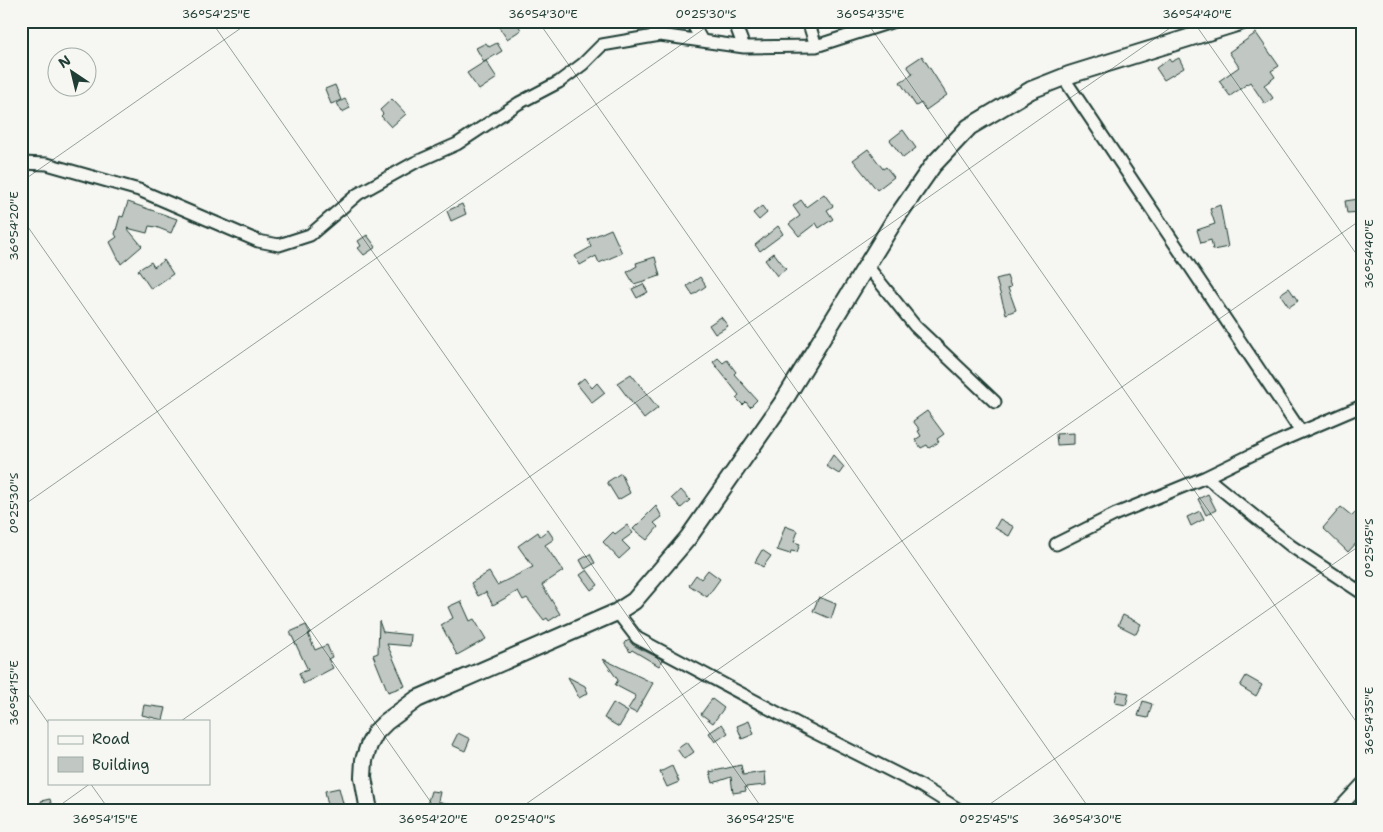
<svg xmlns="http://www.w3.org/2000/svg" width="1383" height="832" font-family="'Shantell Sans',sans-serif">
<rect width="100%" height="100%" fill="#f6f6f2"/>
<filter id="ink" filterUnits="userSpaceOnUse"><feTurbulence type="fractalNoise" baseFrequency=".02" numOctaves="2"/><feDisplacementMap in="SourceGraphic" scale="10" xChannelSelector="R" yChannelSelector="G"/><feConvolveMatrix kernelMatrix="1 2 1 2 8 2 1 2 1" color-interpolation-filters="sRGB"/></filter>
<g filter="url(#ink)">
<path fill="#c1c8c3" stroke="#1f3d34" d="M495 21H516L521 30 507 39Z
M1256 33 1279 66 1271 71 1275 77 1264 85 1273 98 1265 104 1250 82 1230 96 1219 81 1239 67 1229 52Z
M486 43 489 47 497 43 502 51 484 62 476 48Z
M922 56 947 95 926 110 921 103 916 106 900 82 913 74 907 66Z
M1179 58 1184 68 1164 80 1156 68 1169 59 1171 62Z
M486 61 497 78 479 90 467 73Z
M335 85 341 100 331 104 325 89Z
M345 99 350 108 342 112 337 103Z
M392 99 406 114 391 127 381 116 383 114 380 110Z
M903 130 916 148 903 158 890 140Z
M868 149 883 169 886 167 894 177 877 190 853 160Z
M824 194 833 206 827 210 833 219 819 228 816 223 799 236 789 224 800 216 793 206 801 200 806 207Z
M1359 199 1361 212 1347 213 1345 201Z
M128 202 177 219 171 233 156 227 149 226 147 233 127 228 142 246 121 264 110 242 117 237 115 234 120 216 123 217Z
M462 204 466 214 451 221 447 211Z
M1220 205 1228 247 1213 250 1211 240 1201 243 1197 230 1215 224 1210 209Z
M762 206 767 213 759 220 753 213Z
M778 226 783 234 760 251 755 245Z
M611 229 622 253 599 263 596 256 580 265 575 256 591 247 588 239Z
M367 235 376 247 364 255 358 248 361 246 358 241Z
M774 253 786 269 777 276 765 260Z
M655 257 660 276 634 284 627 272 637 266 636 263Z
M164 260 173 274 151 289 138 270 151 262 154 267Z
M1007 276 1011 287 1008 288 1016 310 1006 314 996 279Z
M700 277 706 286 693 295 687 286Z
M643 284 648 292 637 298 632 289Z
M1289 288 1298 301 1289 307 1280 294Z
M721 317 728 326 715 334 709 325Z
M718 358 723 363 727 360 736 372 734 374 757 400 750 407 746 402 743 405 736 398 739 395 713 362Z
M631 374 658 408 644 419 617 383Z
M584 378 592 388 597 383 605 393 592 403 577 384Z
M927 411 944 434 937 439 939 442 929 448 927 445 921 448 915 440 921 436 918 431 920 430 913 421Z
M1074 433V444L1057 445 1056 434Z
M833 455 844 467 839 474 826 466Z
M621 473 630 493 618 500 607 482Z
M681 490 690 500 681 508 672 498Z
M1208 494 1216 510 1206 515 1198 499Z
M1362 505V537L1348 552 1323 528 1341 507 1352 516Z
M656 506 662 517 654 523 658 527 647 540 633 529Z
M1200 511 1204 519 1191 526 1187 517Z
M1000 519 1014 527 1009 536 995 528Z
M627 525 633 533 622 541 630 549 619 559 603 542 613 532 615 534Z
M785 526 798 531 794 542 800 544 797 552 791 551 790 554 777 550Z
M548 530 554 539 545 545 563 571 542 585 560 614 549 621 547 618 544 620 527 598 523 600 518 591 493 605 486 592 478 596 471 583 489 572 497 585 533 567 518 546 538 532 540 536Z
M762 550 771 556 763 567 755 562Z
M590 554 595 563 585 569 580 560Z
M587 570 598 585 591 590 580 575Z
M708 570 720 579 707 597 689 585 696 575 701 579Z
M819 597 836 604 831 619 813 611Z
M461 601 470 621 474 619 486 639 457 655 441 625 453 618 448 607Z
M1123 615 1141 624 1136 634 1118 625Z
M379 621 383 632 411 635 410 646 387 644 405 686 388 692 373 655 378 653Z
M306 625 310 633 308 634 315 650 327 645 332 657 328 659 333 668 303 684 299 673 308 670 290 632Z
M629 640 633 645 663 660 659 666 632 650 630 652 624 643Z
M603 659 653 683 636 713 628 709 636 696 615 685 618 680Z
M1246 676 1262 685 1256 696 1240 686Z
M568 677 585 686 588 693 579 698Z
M1117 691 1129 693 1126 705 1115 703Z
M712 699 724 708 713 723 701 714Z
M1143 701 1152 704 1148 718 1138 716Z
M613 703 628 712 619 727 604 718Z
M144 705 166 708 163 720 142 715Z
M749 721 754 734 742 739 737 726Z
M722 724 728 733 715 742 709 733Z
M458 733 470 739 465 751 452 745Z
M687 742 694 752 684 759 677 749Z
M741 765 743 775 765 772 766 785 745 787 746 791 733 793 731 777 713 783 710 772Z
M672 766 679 782 667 787 660 772Z
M339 788 344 807 329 811 325 791Z
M431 791 440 792 438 801 463 809 462 811H425Z
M50 799 53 811H44L41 801Z"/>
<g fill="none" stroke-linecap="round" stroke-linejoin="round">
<defs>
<path id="street" d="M691 21 702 41
M734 21 744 47
M808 21 816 46
M1063 77 1301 432
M21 163 47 164 139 190 258 241 279 245 310 235 358 194 414 163 457 144 519 103 559 82 583 64 602 45 660 35 744 47 816 46 894 21
M867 266 915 326 995 402
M1206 477 1291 546 1362 593
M1056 544 1116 514 1206 477 1280 441 1362 406
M617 612 637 638 804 727 921 786 961 811
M1337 811 1362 784"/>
<path id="secondary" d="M369 811 363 777 364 760 369 745 376 732 386 722 417 699 617 612 634 601 688 538 783 402 894 221 933 165 969 127 1031 90 1069 75 1243 21"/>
</defs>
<use href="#street" stroke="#1f3d34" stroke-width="15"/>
<use href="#secondary" stroke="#1f3d34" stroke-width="20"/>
<use href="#street" stroke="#f6f6f2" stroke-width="11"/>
<use href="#secondary" stroke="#f6f6f2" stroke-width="16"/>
</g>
</g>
<path fill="none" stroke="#1f3d34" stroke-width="1" stroke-opacity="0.45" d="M211 21 764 811M538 21 1091 811M866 21 1362 730M1193 21 1362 262M21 182 251 21M21 217 437 811M21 507 715 21M21 684 49 724M181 721 1180 21M90 783 110 811M52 811 91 783M516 811 1362 219M980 811 1362 544"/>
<rect width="1383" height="832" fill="none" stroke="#f6f6f2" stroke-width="55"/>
<rect x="48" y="720" width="162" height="65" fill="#f6f6f2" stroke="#a0aca6"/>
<rect x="58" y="736" width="25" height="8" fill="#f6f6f2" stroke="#a0aca6"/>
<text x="92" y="744" font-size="15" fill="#1f3d34">Road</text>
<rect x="58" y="757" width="25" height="15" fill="#c1c8c3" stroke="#a0aca6"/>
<text x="92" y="770" font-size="15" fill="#1f3d34">Building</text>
<g transform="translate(72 72) rotate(325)"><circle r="24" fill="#f6f6f2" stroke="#a0aca6"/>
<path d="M0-4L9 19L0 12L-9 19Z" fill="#1f3d34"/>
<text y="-8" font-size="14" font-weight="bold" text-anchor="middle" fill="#1f3d34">N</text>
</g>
<rect x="28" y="28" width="1328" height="776" fill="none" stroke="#1f3d34" stroke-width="2"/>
<g font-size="12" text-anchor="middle" fill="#1f3d34">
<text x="216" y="18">36°54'25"E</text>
<text x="543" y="18">36°54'30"E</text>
<text x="706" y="18">0°25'30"S</text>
<text x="870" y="18">36°54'35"E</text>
<text x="1197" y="18">36°54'40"E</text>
<text transform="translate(14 226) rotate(-90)" y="4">36°54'20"E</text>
<text transform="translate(1369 254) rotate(-90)" y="4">36°54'40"E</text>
<text transform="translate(14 503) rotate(-90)" y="4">0°25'30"S</text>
<text transform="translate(1369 548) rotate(-90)" y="4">0°25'45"S</text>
<text transform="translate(14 693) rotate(-90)" y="4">36°54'15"E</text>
<text transform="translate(1369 721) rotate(-90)" y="4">36°54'35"E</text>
<text x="105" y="823">36°54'15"E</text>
<text x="433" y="823">36°54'20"E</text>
<text x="525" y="823">0°25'40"S</text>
<text x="760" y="823">36°54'25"E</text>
<text x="989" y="823">0°25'45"S</text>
<text x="1087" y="823">36°54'30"E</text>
</g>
</svg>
